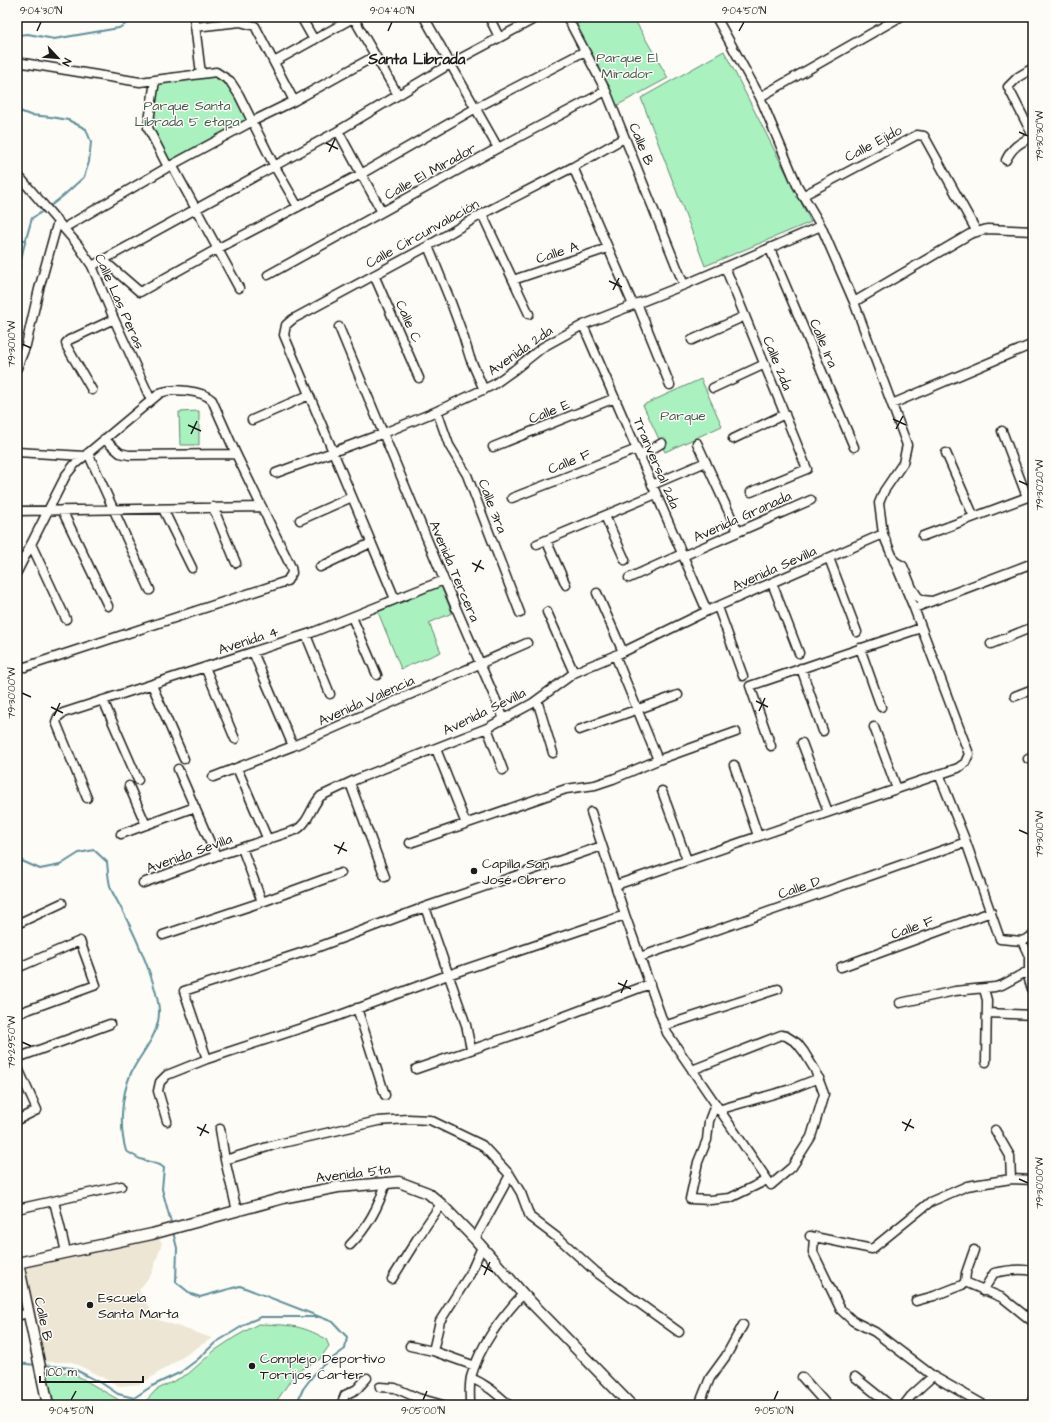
<svg xmlns="http://www.w3.org/2000/svg" width="1050" height="1422" font-family="'Architects Daughter',sans-serif">
<rect width="100%" height="100%" fill="#fdfcf7"/>
<filter id="ink" filterUnits="userSpaceOnUse"><feTurbulence type="fractalNoise" baseFrequency=".025" numOctaves="2"/><feDisplacementMap in="SourceGraphic" scale="8" xChannelSelector="R" yChannelSelector="G"/><feConvolveMatrix kernelMatrix="1 2 1 2 8 2 1 2 1" color-interpolation-filters="sRGB"/></filter>
<g filter="url(#ink)">
<path fill="#eee6d4" d="M158 1238 162 1243 152 1273 139 1290 156 1319 212 1338 141 1384 119 1386 72 1362H42L25 1266Z"/>
<path fill="#a9f1bf" stroke="#62866e" d="M590 17H633L668 78 616 106 572 27Z
M724 51 811 222 705 266 641 98Z
M201 74 230 81 248 119 172 165 148 128 155 80Z
M701 379 722 426 665 452 643 405Z
M199 411V445H180L179 412Z
M441 586 452 613 429 623 441 652 401 669 378 612Z
M258 1324C287 1325 300 1324 326 1339L329 1346 319 1360 296 1372 274 1405H137L145 1402 156 1390 188 1374 214 1351 235 1337Z
M71 1372 124 1403 134 1405H55L46 1373Z"/>
<g fill="none" stroke-linecap="round" stroke-linejoin="round">
<path stroke="#608f99" stroke-width="2" d="M17 35 28 34 54 39 119 28 137 17
M17 110 30 115 51 117 68 120 86 129 91 142 89 162 84 177 63 196 49 207
M17 237 26 241
M17 281 23 250 32 218 45 210
M17 854 22 861 40 869 60 865 79 853 94 850 107 862C108 870 108 881 111 889 115 898 121 907 125 916 137 939 157 985 159 1010 160 1035 141 1052 131 1073 121 1096 119 1128 126 1151L140 1159 160 1165 164 1168 162 1189 172 1226
M173 1232 177 1248 176 1282 191 1294 200 1297 240 1286 333 1322 347 1337 345 1349 318 1369 303 1389 296 1405
M17 1363 36 1365
M42 1365 72 1368 103 1384 118 1394 134 1398 152 1386 181 1372 197 1360 215 1343 249 1322 261 1317H318"/>
<defs>
<path id="minor" d="M194 17 201 74
M301 17 314 40
M353 17 398 95
M424 17 498 148
M489 17 499 37
M567 17 606 91 684 285
M195 27 240 22 255 26 294 101
M17 62 140 82 216 72 230 81 239 95 274 165 298 207
M274 62 353 18
M1033 68 1018 77 1008 87 1033 136
M155 80 148 128 168 167
M760 97 900 17
M338 131 382 212
M1006 160C1013 146 1020 143 1033 136
M172 165 239 288
M573 167 633 305
M17 174 78 245 92 266 114 319 151 400
M802 196 917 135 924 136 977 232
M482 214 529 314
M69 225 168 167 253 121 294 101 375 56
M428 246 450 300 463 335 470 358 484 390
M770 249 854 447
M103 260 140 292 217 249 361 174 476 108 585 51
M92 266 338 131 450 64 538 17
M725 267 807 469 751 492
M268 275 498 148 606 91
M374 275 419 378
M513 280 608 248
M854 302 970 234 987 229 1033 231
M637 303 670 385
M583 325 707 611
M339 327 444 580 504 719
M692 340 745 316
M17 368 26 345 39 289 58 221
M713 388 765 364
M92 390 67 347 66 343 69 340 114 319
M892 404 1033 344
M437 411 449 445 467 475 520 613
M252 420 309 395
M1002 431 1027 497
M104 439 120 453 129 455 236 454
M733 439 785 414
M697 443 738 532
M493 447 615 398
M17 452 84 456
M88 453 150 590
M946 453 974 517
M640 456 662 443
M276 473 384 433 437 411 493 385 514 370 543 347 583 325 684 285 821 226
M652 485 706 462
M512 498 637 449
M213 507 236 563
M163 509 192 568
M62 510 108 606
M17 511 262 507
M605 516 625 560
M300 520 352 497
M923 536 1033 495
M546 540 566 585
M31 544 66 619
M537 544 656 494
M683 556 811 500
M829 558 857 632
M894 561 903 566 912 588 918 597 923 600 932 601
M320 567 371 543
M17 572 66 475 75 464 160 393C173 388 202 390 212 400L236 454 291 567 292 573 287 581 25 667 20 666 17 667
M629 578 682 554
M772 583 799 653
M597 593 623 652
M395 599 284 335 286 325 293 319 428 246 482 214 573 167 624 138
M718 607 743 676
M914 608 1033 563
M547 612 574 673
M352 617 377 675
M306 635 330 694
M991 644 1033 627
M860 648 881 707
M253 652 293 746
M615 655 658 760
M205 667 235 739
M801 668 823 731
M152 685 184 759
M1015 696 1033 689
M103 700 138 780
M537 700 553 753
M874 727 897 789
M487 728 503 770
M579 730 678 695
M802 743 828 812
M771 746 750 686 921 628
M436 749 466 824
M1028 759 1033 757
M734 765 758 836
M237 768 268 840
M178 769 216 856
M939 774 966 842 1000 939 1022 941 1033 936
M213 777 293 746 527 643
M350 783 385 877
M129 786 146 825
M662 791 687 860
M87 798 56 722 58 717 63 713 311 633 444 580
M591 812 625 915 667 1033 771 1185 792 1167 811 1137 824 1094 815 1070 804 1052 797 1043 786 1036 781 1035 692 1070
M121 834 195 807
M410 843 566 789 595 785 613 779 658 760 736 732
M242 848 262 902
M143 883 216 856 296 830C309 823 311 806 321 796L357 779 487 728 533 703 574 673 585 668 623 652 707 611 883 534
M616 885 958 768 965 763 969 754 914 608 883 534 879 503 884 491 903 463 907 445 854 302 821 226 797 185 760 97 716 17
M425 907 466 1025 471 1049
M17 924 62 903
M163 935 262 902 341 873
M1022 941 1029 956V980L1033 992
M640 957 966 842
M841 967 991 912
M17 968 80 941 96 985 19 1013
M984 989 987 1000 986 1062
M900 1003 955 991 995 987 1002 985 1028 971
M357 1008 385 1095
M987 1013 1033 1015
M664 1026 778 989
M17 1058 110 1024
M207 1059 184 991 313 949 425 907 602 846
M17 1066 37 1110 17 1120
M416 1069 528 1030 650 984
M715 1105 709 1121 707 1140 698 1162 690 1199 710 1200 730 1198 767 1180
M718 1110 791 1089 819 1078
M167 1121 158 1091 160 1082 167 1075 207 1059 332 1018 448 975 625 915
M220 1129 225 1160 237 1211
M995 1130 1010 1156 1011 1179
M225 1160 274 1145 378 1121 408 1119 430 1120 482 1145 510 1175 521 1193 530 1217 563 1242 596 1272 679 1332
M54 1201 66 1252
M17 1209 121 1186
M810 1236 872 1249 930 1202 967 1186 1011 1179 1033 1180
M814 1237 813 1252 841 1310 853 1321 875 1332 933 1376 984 1405
M475 1239 510 1175
M350 1245C368 1227 379 1207 386 1182
M392 1279 417 1239 441 1204
M965 1282 1003 1298 1033 1322
M983 1291 994 1273C1007 1270 1020 1268 1033 1271
M916 1301 934 1296 962 1285 965 1282 966 1273 974 1250
M17 1316 28 1313
M410 1346 433 1351 475 1366
M433 1351 440 1321 470 1274 482 1247
M802 1377 827 1405
M855 1377 890 1405
M471 1378C486 1384 497 1394 509 1405
M380 1387 395 1388 418 1398 443 1405
M341 1405 345 1395 357 1389 367 1378
M470 1405C470 1396 469 1386 471 1377 480 1345 501 1318 523 1294
M699 1405 710 1378 726 1356 743 1325
M904 1405 911 1396 933 1376
M1030 1405 1033 1399"/>
<path id="tertiary" d="M17 1263 152 1234 287 1197 338 1187 399 1182 428 1193 441 1204 475 1239 523 1294 631 1405
M18 1263 48 1405"/>
</defs>
<use href="#minor" stroke="#1c1c1c" stroke-width="11"/>
<use href="#tertiary" stroke="#1c1c1c" stroke-width="13"/>
<use href="#minor" stroke="#fdfcf7" stroke-width="8"/>
<use href="#tertiary" stroke="#fdfcf7" stroke-width="10"/>
</g>
</g>
<path fill="none" stroke="#1c1c1c" stroke-width="1.5" d="M37 31 41 22M388 31 392 22M739 31 744 22M1019 132 1028 136M326 143 338 149M329 152 335 139M609 281 622 287M613 290 619 278M22 344 31 348M893 419 906 425M188 425 201 431M896 429 903 416M191 434 197 421M1019 481 1028 485M472 563 484 569M475 572 481 560M22 693 31 697M756 701 768 707M51 707 63 713M759 711 765 698M54 716 60 703M1019 830 1028 834M334 845 347 851M338 854 344 842M618 983 631 989M621 993 627 980M22 1042 31 1046M902 1122 914 1128M197 1127 209 1133M905 1131 911 1119M200 1136 206 1124M1019 1179 1028 1183M481 1265 493 1272M484 1275 490 1262M71 1400 76 1391M423 1400 427 1391M774 1400 778 1391"/>
<g fill="#1c1c1c" stroke="#fdfcf7" stroke-width="1.5">
<circle cx="474" cy="871" r="4"/>
<circle cx="90" cy="1305" r="4"/>
<circle cx="252" cy="1366" r="4"/>
</g>
<g text-anchor="middle" stroke-width="3" stroke-linejoin="round" paint-order="stroke">
<g font-size="14" fill="#465c4d" stroke="#fdfcf7">
<text x="627" y="62">Parque El<tspan x="627" dy="16">Mirador</tspan></text>
<text x="187" y="110">Parque Santa<tspan x="187" dy="16">Librada 5 etapa</tspan></text>
<text x="683" y="420">Parque</text>
</g>
<g font-size="14" fill="#1c1c1c" stroke="#fdfcf7">
<text transform="translate(873 143) rotate(-28)" y="5">Calle Ejido</text>
<text transform="translate(642 144) rotate(68)" y="5">Calle B</text>
<text transform="translate(430 171) rotate(-29)" y="5">Calle El Mirador</text>
<text transform="translate(422 233) rotate(-29)" y="5">Calle Circunvalación</text>
<text transform="translate(557 252) rotate(-18)" y="5">Calle A</text>
<text transform="translate(120 301) rotate(66)" y="5">Calle Las Peras</text>
<text transform="translate(409 321) rotate(66)" y="5">Calle C</text>
<text transform="translate(824 343) rotate(67)" y="5">Calle 1ra</text>
<text transform="translate(520 350) rotate(-35)" y="5">Avenida 2da</text>
<text transform="translate(778 363) rotate(68)" y="5">Calle 2da</text>
<text transform="translate(549 411) rotate(-22)" y="5">Calle E</text>
<text transform="translate(569 461) rotate(-22)" y="5">Calle F</text>
<text transform="translate(657 463) rotate(67)" y="5">Tranversal 2da</text>
<text transform="translate(493 506) rotate(69)" y="5">Calle 3ra</text>
<text transform="translate(742 516) rotate(-24)" y="5">Avenida Granada</text>
<text transform="translate(774 568) rotate(-24)" y="5">Avenida Sevilla</text>
<text transform="translate(455 571) rotate(67)" y="5">Avenida Tercera</text>
<text transform="translate(248 640) rotate(-18)" y="5">Avenida 4</text>
<text transform="translate(366 700) rotate(-24)" y="5">Avenida Valencia</text>
<text transform="translate(484 711) rotate(-26)" y="5">Avenida Sevilla</text>
<text transform="translate(189 853) rotate(-20)" y="5">Avenida Sevilla</text>
<text transform="translate(799 887) rotate(-19)" y="5">Calle D</text>
<text transform="translate(912 927) rotate(-20)" y="5">Calle F</text>
<text transform="translate(353 1173) rotate(-7)" y="5">Avenida 5ta</text>
<text transform="translate(44 1319) rotate(78)" y="5">Calle B</text>
</g>
<g font-size="14" fill="#1c1c1c" stroke="#fdfcf7" text-anchor="start">
<text x="482" y="868">Capilla San<tspan x="482" dy="16">José Obrero</tspan></text>
<text x="98" y="1302">Escuela<tspan x="98" dy="16">Santa Marta</tspan></text>
<text x="260" y="1363">Complejo Deportivo<tspan x="260" dy="16">Torrijos Carter</tspan></text>
</g>
<g font-size="15" font-weight="bold" fill="#1c1c1c" stroke="#fdfcf7">
<text x="417" y="64">Santa Librada</text>
</g>
</g>
<rect width="1050" height="1422" fill="none" stroke="#fdfcf7" stroke-width="44"/>
<g transform="translate(58 58) rotate(116)" stroke="#fdfcf7" stroke-width="3" paint-order="stroke">
<path d="M0-3L7 15L0 10L-7 15Z" fill="#1c1c1c"/>
<text y="-6" font-size="11" font-weight="bold" text-anchor="middle" fill="#1c1c1c">N</text>
</g>
<path d="M40 1376v6h103v-6" fill="none" stroke="#1c1c1c" stroke-width="2"/>
<text x="46" y="1376" font-size="12" fill="#1c1c1c" stroke="#fdfcf7" stroke-width="3" paint-order="stroke">100 m</text>
<rect x="22" y="22" width="1006" height="1378" fill="none" stroke="#1c1c1c" stroke-width="1.5"/>
<g font-size="10" text-anchor="middle" fill="#1c1c1c">
<text x="41" y="14">9°04'30"N</text>
<text x="392" y="14">9°04'40"N</text>
<text x="744" y="14">9°04'50"N</text>
<text transform="translate(1039 136) rotate(-90)" y="4">79°30'30"W</text>
<text transform="translate(11 344) rotate(-90)" y="4">79°30'10"W</text>
<text transform="translate(1039 485) rotate(-90)" y="4">79°30'20"W</text>
<text transform="translate(11 693) rotate(-90)" y="4">79°30'00"W</text>
<text transform="translate(1039 834) rotate(-90)" y="4">79°30'10"W</text>
<text transform="translate(11 1042) rotate(-90)" y="4">79°29'50"W</text>
<text transform="translate(1039 1183) rotate(-90)" y="4">79°30'00"W</text>
<text x="71" y="1414">9°04'50"N</text>
<text x="423" y="1414">9°05'00"N</text>
<text x="774" y="1414">9°05'10"N</text>
</g>
</svg>
